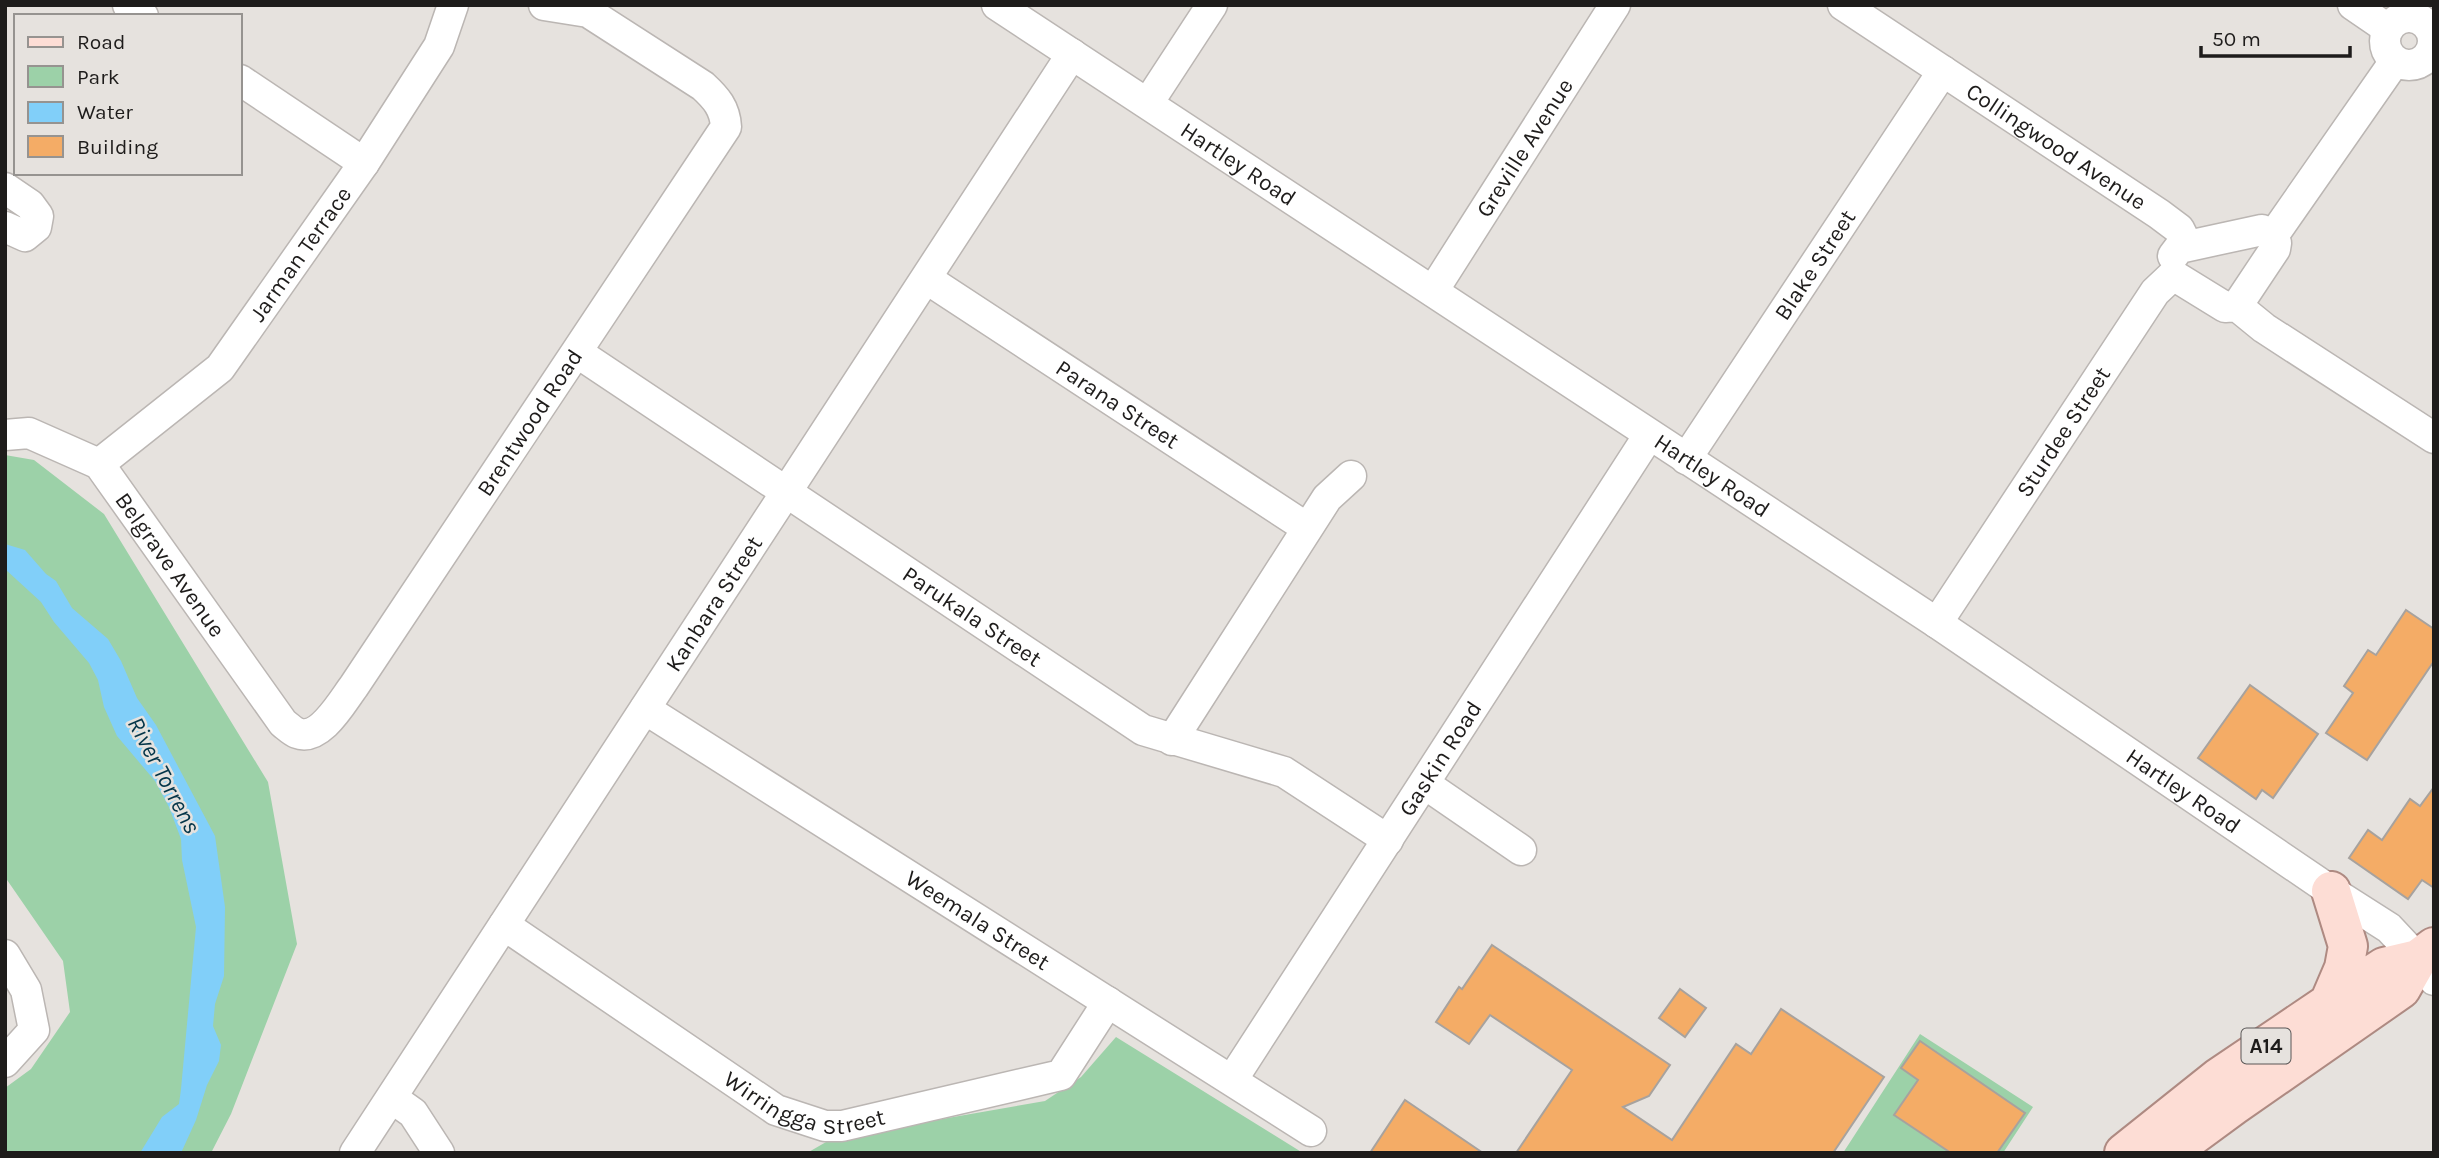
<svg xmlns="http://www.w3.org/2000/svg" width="2439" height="1158" font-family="Karla,sans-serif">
<rect width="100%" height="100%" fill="#e6e2de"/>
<path fill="#9cd1a8" d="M5 455 34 460 104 514 268 782 297 944 231 1114 211 1153H5V1088L31 1069 70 1012 63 961 5 877Z
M1920 1034 2033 1107 2003 1153H1843Z
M1116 1037 1303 1153H807L833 1138 1045 1101 1081 1077Z"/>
<path fill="#81cff9" d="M5 544 25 550 46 574 56 581 72 608 108 639 121 661 137 698 156 725 215 836 225 907 224 976 215 1004 213 1026 221 1045 219 1061 207 1085 196 1120 181 1153H140L162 1117 179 1104 181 1089 196 927 182 860 181 839 169 807 155 781 117 736 104 707 98 680 89 663 54 622 41 602 5 569Z"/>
<path fill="#f4ac66" stroke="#a7a29e" stroke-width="2" d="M2406 610 2434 629V661L2367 760 2326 733 2353 693 2344 686 2368 650 2376 655Z
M2250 685 2318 734 2273 798 2262 790 2256 799 2198 758Z
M2434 787V888L2422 880 2408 899 2349 858 2368 830 2382 840 2410 799 2420 806Z
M1492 945 1670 1065 1649 1096 1623 1107 1672 1140 1736 1044 1751 1054 1781 1009 1884 1077 1833 1153H1516L1572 1070 1490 1015 1469 1044 1436 1022 1459 987 1462 989Z
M1680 989 1706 1008 1685 1037 1659 1018Z
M1920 1041 2025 1113 1997 1153H1951L1894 1115 1918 1080 1901 1068Z
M1405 1100 1483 1153H1370Z"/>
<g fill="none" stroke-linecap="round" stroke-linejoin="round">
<defs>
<g id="minor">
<path d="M128 5 143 16"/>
<path id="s1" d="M997 5 1937 623 2331 891 2389 928 2418 959 2434 980"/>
<path id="s2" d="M1843 5 2159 214 2179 229 2187 245"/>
<path d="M2353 5 2388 29"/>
<circle cx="2409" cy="41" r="24"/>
<path d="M240 80 364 163"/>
<path d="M1148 103 1212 5"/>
<path d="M5 188 30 205 38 216 36 227 25 236 5 227"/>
<path d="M2273 236 2395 61"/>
<path d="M2173 256 2179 248 2262 230 2273 236"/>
<path d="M2173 275 2225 307 2237 306 2264 328 2434 438"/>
<path id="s3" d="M927 279 1307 528"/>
<path id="s4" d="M1433 291 1615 5"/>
<path d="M2237 306 2275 249 2276 243 2273 236"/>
<path id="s5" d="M578 353 1143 730 1284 772 1388 840"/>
<path id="s6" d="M5 435 29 433 99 464 283 723C287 726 292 731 297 733 320 742 342 702 354 686L726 127C725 108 716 98 703 86L588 12 544 5"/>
<path id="s7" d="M1686 459 1943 71"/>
<path id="s8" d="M99 464 220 368 364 163 439 46 453 5"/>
<path id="s9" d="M1937 623 2155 292 2173 275"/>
<path id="s10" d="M645 709 1311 1131"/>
<path d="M1172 740 1327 498 1351 476"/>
<path d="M1425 784 1521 850"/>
<path id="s11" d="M504 925 776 1110 825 1126H842L1061 1075 1108 1002"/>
<path d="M5 955 26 990 34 1030 5 1062"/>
<path id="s12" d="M1232 1080 1649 435"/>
<path d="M392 1098 413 1113 439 1153"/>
<path id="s13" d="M355 1153 1072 54"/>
</g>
<path id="major" d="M2329 1003 2344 968 2348 946 2331 891
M2124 1153 2218 1078 2329 1003 2384 967 2418 959 2434 947
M2169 1153 2233 1106 2401 989 2418 959"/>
</defs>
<use href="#minor" stroke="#bbb6b3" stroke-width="33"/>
<use href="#major" stroke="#ae8a82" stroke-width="42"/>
<use href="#minor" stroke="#fff" stroke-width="30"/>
<use href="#major" stroke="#fdddd5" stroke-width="38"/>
</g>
<g text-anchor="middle" stroke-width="5" stroke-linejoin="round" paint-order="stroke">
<rect fill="#e6e2de" stroke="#5a5756" stroke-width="2" x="2241.5" y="1028.5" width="49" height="35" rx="5"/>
<g font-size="21" font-weight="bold" fill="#1e1c1b">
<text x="2266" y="1053">A14</text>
</g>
<g font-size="23" fill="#1e1c1b" stroke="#e6e2de">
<text dy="8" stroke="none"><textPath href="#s2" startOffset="256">Collingwood Avenue</textPath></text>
<text dy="8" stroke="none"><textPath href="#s4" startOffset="170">Greville Avenue</textPath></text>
<text dy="8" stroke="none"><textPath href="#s1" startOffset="289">Hartley Road</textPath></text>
<text dy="8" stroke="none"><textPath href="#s8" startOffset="294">Jarman Terrace</textPath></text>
<text dy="8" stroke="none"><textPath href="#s7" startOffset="233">Blake Street</textPath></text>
<text dy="8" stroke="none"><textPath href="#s3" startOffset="228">Parana Street</textPath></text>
<text dy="8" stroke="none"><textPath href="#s6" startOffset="831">Brentwood Road</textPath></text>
<text dy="8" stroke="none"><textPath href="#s9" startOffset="229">Sturdee Street</textPath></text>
<text dy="8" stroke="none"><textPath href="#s1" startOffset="856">Hartley Road</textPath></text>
<text dy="8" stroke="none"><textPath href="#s6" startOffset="224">Belgrave Avenue</textPath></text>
<text dy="8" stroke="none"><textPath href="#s13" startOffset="656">Kanbara Street</textPath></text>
<text dy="8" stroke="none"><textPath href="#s5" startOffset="474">Parukala Street</textPath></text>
<text dy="8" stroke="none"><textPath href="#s12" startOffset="383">Gaskin Road</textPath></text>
<text dy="8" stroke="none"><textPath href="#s1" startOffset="1423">Hartley Road</textPath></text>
<text dy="8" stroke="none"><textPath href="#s10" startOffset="394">Weemala Street</textPath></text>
<text dy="8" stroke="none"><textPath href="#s11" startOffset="355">Wirringga Street</textPath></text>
</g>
<g font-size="24" font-style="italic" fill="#043549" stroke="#e6e2de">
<text transform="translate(164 775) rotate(62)" y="8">River Torrens</text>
</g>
</g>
<rect width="2439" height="1158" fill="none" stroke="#1e1c1b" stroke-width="14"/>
<rect x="14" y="14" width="228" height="161" fill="#e6e2de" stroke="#969390" stroke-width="2"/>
<rect x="28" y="37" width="35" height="10" fill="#fdddd5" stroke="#969390" stroke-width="2"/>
<text x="77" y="49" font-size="21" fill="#1e1c1b">Road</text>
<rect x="28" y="66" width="35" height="21" fill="#9cd1a8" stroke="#969390" stroke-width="2"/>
<text x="77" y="84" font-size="21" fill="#1e1c1b">Park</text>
<rect x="28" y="102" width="35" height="21" fill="#81cff9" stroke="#969390" stroke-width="2"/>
<text x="77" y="119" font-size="21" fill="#1e1c1b">Water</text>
<rect x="28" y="136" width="35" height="21" fill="#f4ac66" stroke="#969390" stroke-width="2"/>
<text x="77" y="154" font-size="21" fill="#1e1c1b">Building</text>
<path d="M2201 46v10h149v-10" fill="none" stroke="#1e1c1b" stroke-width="3.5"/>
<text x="2212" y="46" font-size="21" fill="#1e1c1b" stroke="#e6e2de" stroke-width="5" paint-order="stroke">50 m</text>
</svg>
